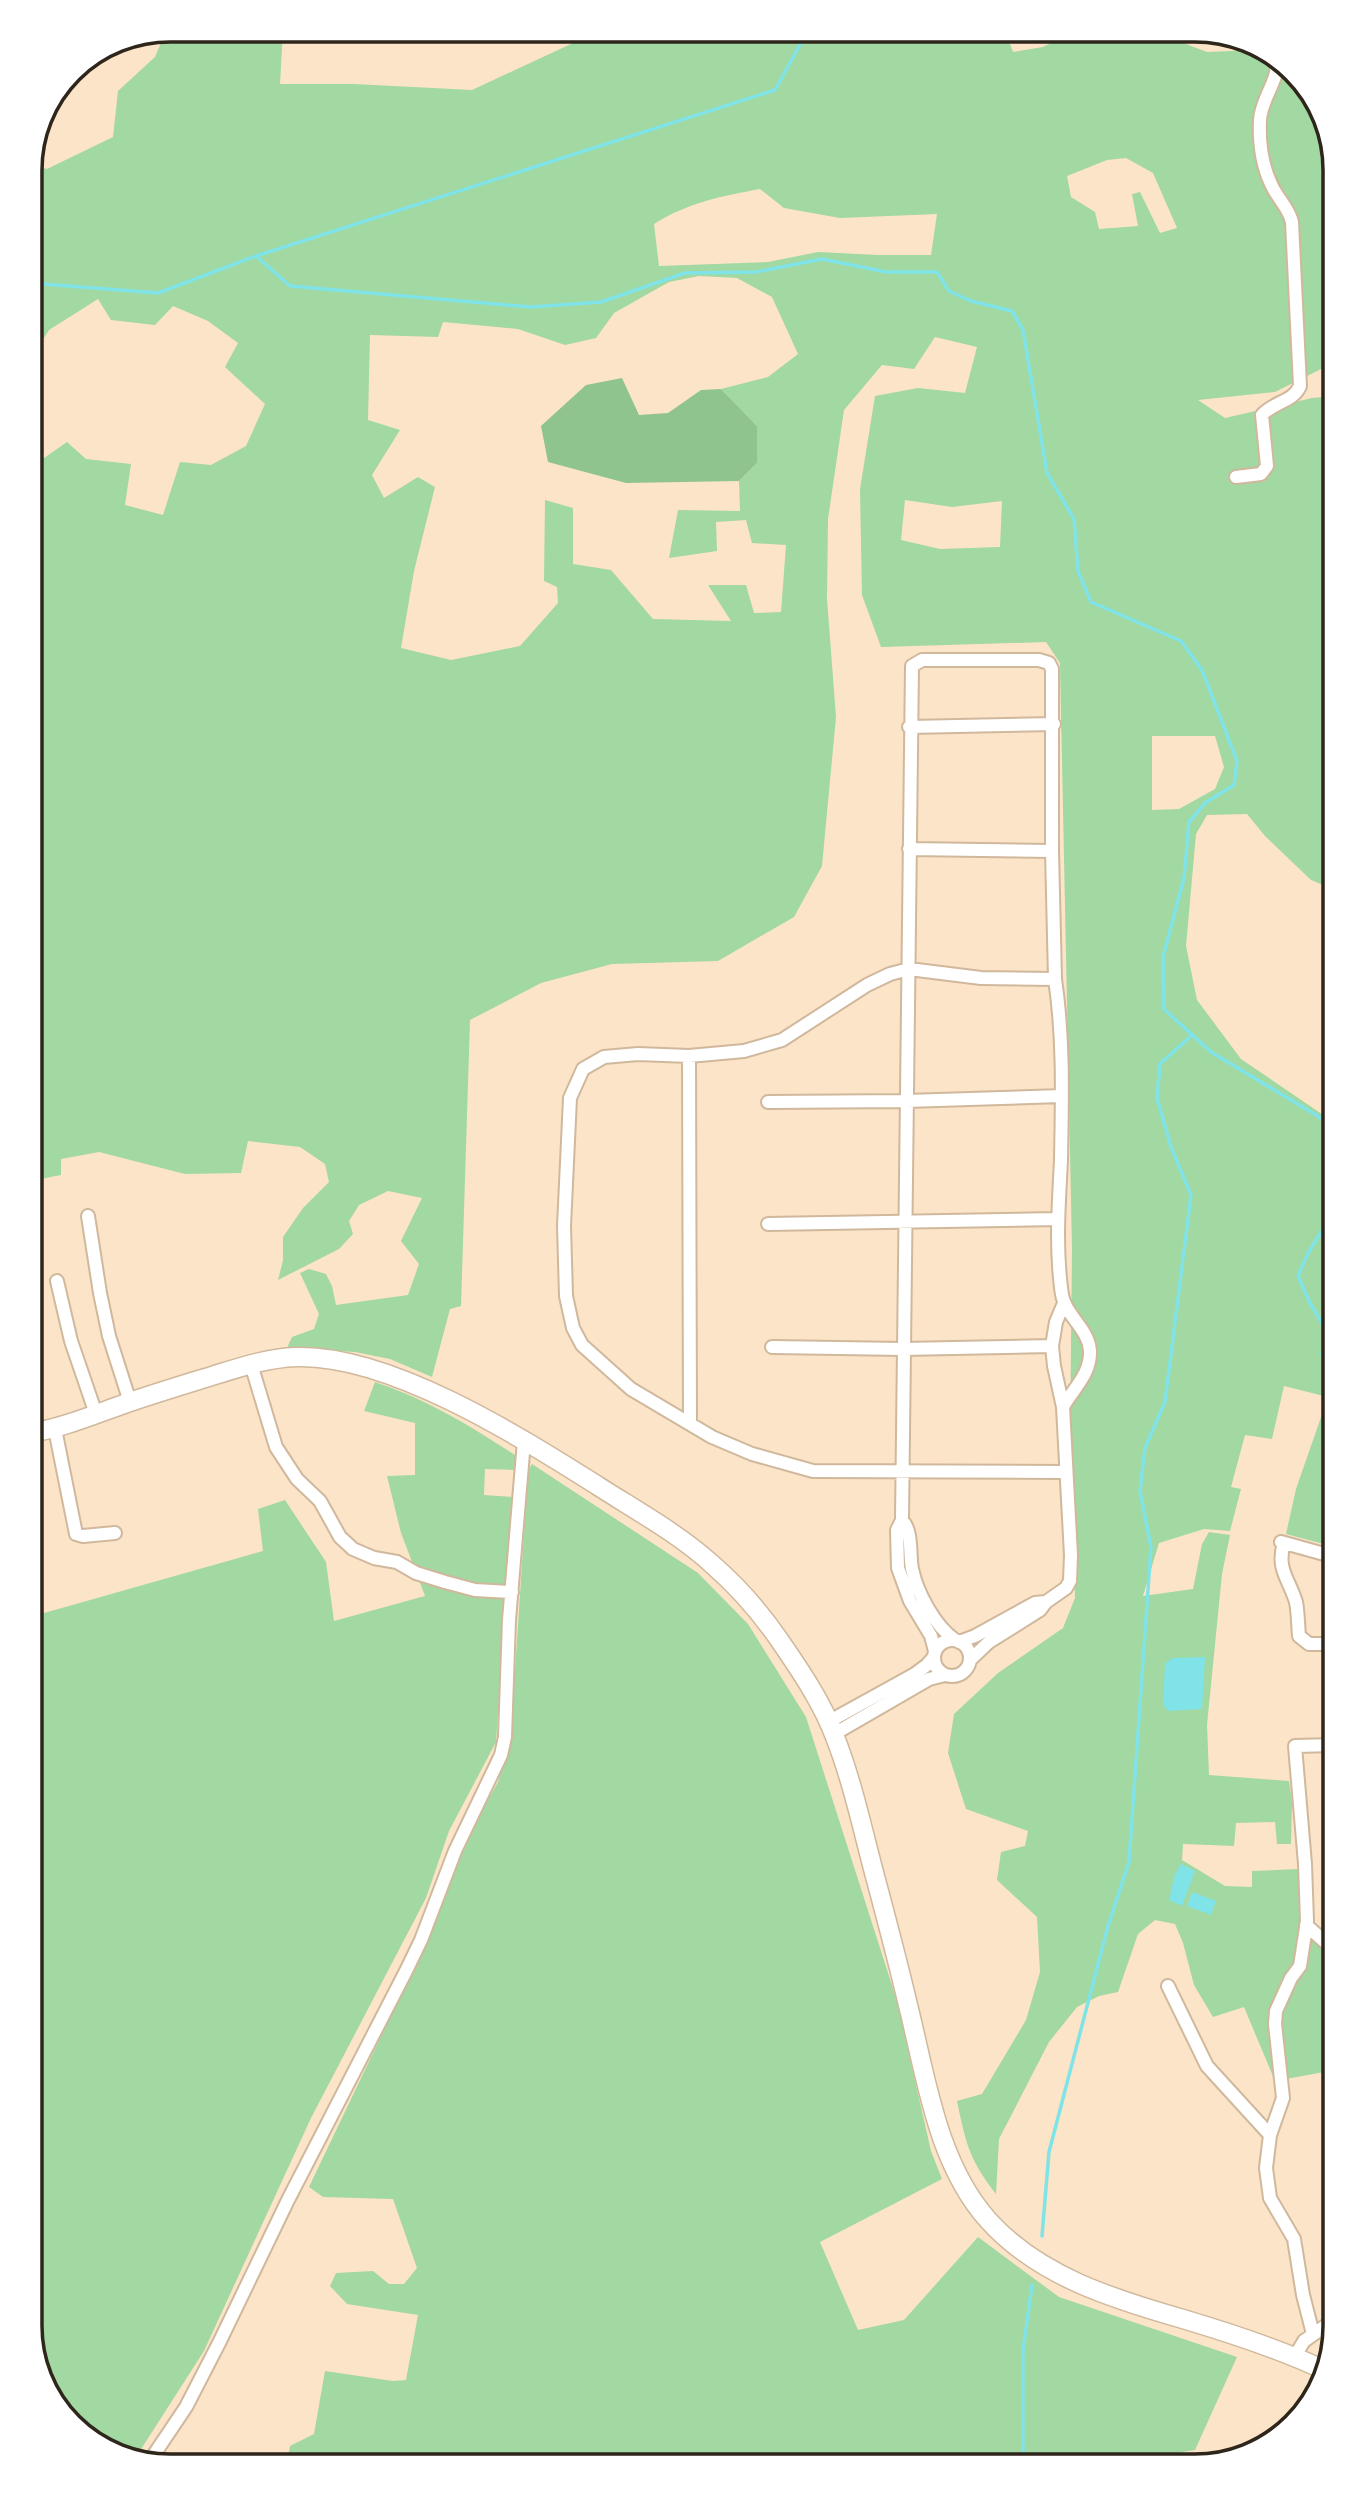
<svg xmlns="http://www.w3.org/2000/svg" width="1365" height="2496" font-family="Poppins,sans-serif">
<rect width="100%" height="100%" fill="#fce4c8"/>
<path fill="#a2d8a1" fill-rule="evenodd" d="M283 30 280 84H354L472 90 601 30H1005L1013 52 1043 47 1062 37 1061 30H1149L1207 52 1256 50 1280 59 1320 110 1329 176 1335 189V362L1275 392 1198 400 1225 418 1312 398 1335 396V890L1311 880 1265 836 1247 814 1207 815 1196 834 1186 946 1197 1000 1241 1059 1335 1123V1547L1286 1534 1296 1489 1328 1397 1284 1386 1272 1439 1245 1435 1231 1487 1241 1489 1230 1531 1204 1529 1159 1543 1143 1596 1193 1589 1202 1544 1209 1532 1230 1535 1222 1574 1207 1725 1209 1775 1289 1781 1292 1802 1291 1844H1277L1275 1822 1236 1823 1234 1846 1183 1844 1182 1860 1225 1886 1252 1887V1871L1299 1869 1302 1920 1335 1960V2070L1275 2081 1244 2007 1213 2017 1194 1985 1183 1943 1175 1924 1155 1920 1138 1934 1118 1992 1099 1996 1077 2007 1049 2042 999 2139 996 2194C969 2159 966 2144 957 2101L982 2094 1026 2020 1040 1972 1037 1917 997 1880 1001 1852 1025 1846 1028 1831 966 1809 948 1753 954 1714 998 1673 1063 1628 1075 1598 1070 1442 1072 1248 1060 663 1046 642 881 647 862 595 860 489 875 396 918 388 965 393 977 347 935 337 914 369 882 365 844 410 828 519 827 599 836 717 822 866 794 917 718 961 612 964 541 983 470 1020 461 1306 450 1309 432 1377 390 1359 355 1352 287 1348 292 1337 314 1329 319 1314 300 1273 309 1269 326 1274 332 1286 336 1305 408 1295 419 1264 401 1241 422 1198 388 1191 359 1205 349 1221 353 1234 339 1249 278 1280 283 1260V1237L303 1208 329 1182 325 1164 300 1147 248 1141 241 1173 185 1174 99 1152 61 1159V1175L30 1181 39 1231 30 1235V735L42 732 30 695V454L34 465 67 442 86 459 131 464 125 505 163 515 180 462 211 465 246 446 265 404 225 367 238 343 208 321 173 306 155 325 111 320 98 299 49 330 30 360V164L47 169 113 137 118 91 155 57 166 31ZM1126 158 1153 173 1177 228 1160 233 1140 192 1132 194 1138 226 1099 229 1095 212 1071 197 1067 176 1107 160ZM760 189 784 208 840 218 937 214 931 255H878L818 252 768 262 659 266 654 224C687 203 722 196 760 189ZM699 276 737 278 772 297 798 354 768 377 721 389 757 426V463L739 481 740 511 678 510 669 558 717 551 716 522 746 520 752 543 786 545 781 612 754 613 746 585H708L731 621 653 619 611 570 573 564V508L545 500 544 581 557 587 558 603 520 646 451 660 401 648 414 571 435 487 418 477 384 498 372 475 400 430 368 420 370 335 438 337 443 322 518 329 565 345 596 338 614 313 669 282ZM905 500 952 507 1002 501 1000 547 940 549 901 540ZM1152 736H1215L1224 767 1215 789 1179 809 1152 810Z
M375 1382C427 1399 472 1427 518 1457L516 1470 485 1469 484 1495 513 1497 496 1742 449 1831 426 1898 311 2118 204 2351 136 2457 92 2442 41 2380 30 2326V1617L263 1551 258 1509 285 1500 326 1562 334 1621 425 1596 401 1533 387 1476 415 1475V1423L364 1411Z
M532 1464 698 1573 748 1624 806 1717 897 2001 931 2151 942 2179 820 2242 858 2330 904 2320 978 2237 1059 2297 1237 2357 1195 2450 1094 2466H286L290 2446 314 2434 325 2371 393 2381 406 2380 418 2315 347 2304 330 2286 336 2273 373 2271 389 2284H404L417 2268 393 2199 323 2197 309 2187 417 1961 467 1838 498 1782 511 1733 528 1471Z"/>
<path fill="#8fc48e" d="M622 378 639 415 668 413 701 390 721 389 757 426V463L739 481 626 483 548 462 541 426 586 385Z"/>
<path fill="#7fe3e8" d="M1205 1657 1202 1709 1168 1711 1163 1705 1165 1663 1173 1658Z
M1181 1864 1195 1871 1182 1906 1169 1900 1175 1874Z
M1192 1892 1216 1901 1211 1915 1187 1906Z"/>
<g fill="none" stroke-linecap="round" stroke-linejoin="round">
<path stroke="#7fe3e8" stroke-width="3.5" d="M256 256 290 286 531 307 601 302 685 273 756 272 822 259 886 272H937L949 291 971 301 1012 311 1023 330 1047 473 1074 519 1078 571 1091 602 1181 641 1202 670 1237 761 1234 785 1205 803 1189 822 1184 878 1163 957 1164 1009 1211 1052 1331 1124 1335 1140
M30 283 158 293 256 256 775 90 808 30
M1322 1355 1326 1330 1310 1303 1298 1276 1308 1253 1325 1226 1335 1163
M1042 2236 1049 2152 1108 1926 1129 1862 1151 1547 1140 1491 1145 1448 1165 1402 1191 1195 1171 1147 1157 1098 1160 1064 1192 1035
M1023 2466V2350L1032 2285"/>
<defs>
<path id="street" d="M1236 477 1261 474 1267 466 1262 415C1275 401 1293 402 1300 386L1292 222C1289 208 1277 198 1271 184 1262 165 1259 141 1260 120 1261 99 1278 83 1278 58
M909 727 1054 724
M909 849 1052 851
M689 1056 690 1424
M768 1102 906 1101 1062 1096
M88 1216 100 1293 109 1336 130 1402
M768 1224 1058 1219
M57 1281 71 1341 96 1414
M772 1347 903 1349 1052 1346
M251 1364 276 1447 297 1479 320 1501 340 1537 353 1549 374 1558 397 1562 416 1573 445 1582 475 1590 512 1592
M1063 1407C1073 1389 1091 1374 1090 1351 1089 1332 1072 1320 1065 1304 1061 1297 1061 1286 1060 1278 1056 1239 1059 1200 1061 1160 1062 1100 1064 1039 1055 979L981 978 909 969 890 974 867 985 782 1040 744 1051 689 1056 638 1054 604 1057 583 1069 570 1098 564 1226 566 1296 573 1328 582 1345 631 1389 712 1437 752 1454 813 1471 1066 1472
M55 1429 76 1534 83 1536 115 1533
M902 1520C913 1532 909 1554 912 1569 917 1593 935 1626 955 1640
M1281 1542 1335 1557
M1284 1543C1276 1569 1289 1579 1296 1602 1298 1612 1298 1625 1299 1636L1309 1644H1335
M934 1658a18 18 0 1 1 36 0a18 18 0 1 1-36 0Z
M959 1642 975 1636 1035 1603 1046 1602
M935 1651 931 1636 910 1601 898 1568 897 1530 902 1520 912 666 922 660H1039L1049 663 1052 669V851L1055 979
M970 1660 989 1642 1040 1610 1046 1602 1066 1588 1070 1581 1071 1555 1063 1407 1054 1366 1052 1346 1056 1322 1064 1303
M828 1722 915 1674 927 1665 934 1657
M834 1734 929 1679 945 1675
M1306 1925 1335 1951
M1168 1986 1207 2066 1270 2135
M1313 2334 1303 2295 1294 2239 1270 2198 1266 2168 1270 2135 1283 2098 1275 2024 1276 2011 1291 1978 1300 1966 1307 1921 1305 1864 1295 1746 1335 1745
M1295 2356 1304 2341 1335 2319
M149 2462 186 2407 220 2341 288 2200 406 1971 421 1940 455 1851 501 1755 505 1737 509 1620 524 1441"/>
<path id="secondary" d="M30 1433C63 1428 95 1414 127 1403 156 1393 186 1384 215 1375 241 1367 268 1358 296 1357 390 1354 520 1437 598 1486 637 1511 679 1534 713 1565 738 1587 761 1613 780 1641 800 1670 823 1704 835 1737 853 1783 863 1832 876 1880 887 1921 898 1963 908 2005 926 2077 937 2163 988 2220 1038 2276 1113 2299 1183 2319 1230 2333 1277 2348 1322 2369"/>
</defs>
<use href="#street" stroke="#d0b89d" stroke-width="16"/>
<use href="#secondary" stroke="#d0b89d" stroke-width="21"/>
<use href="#street" stroke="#fff" stroke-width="12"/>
<use href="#secondary" stroke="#fff" stroke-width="18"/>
</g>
<path d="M0 0H1365V2496H0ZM170 42H1195A128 128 0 0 1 1323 170V2326A128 128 0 0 1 1195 2454H170A128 128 0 0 1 42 2326V170A128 128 0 0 1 170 42Z" fill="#fff" fill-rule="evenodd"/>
<path fill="none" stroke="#2e251b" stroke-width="3.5" d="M170 42H1195A128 128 0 0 1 1323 170V2326A128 128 0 0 1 1195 2454H170A128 128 0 0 1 42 2326V170A128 128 0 0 1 170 42Z"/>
</svg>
